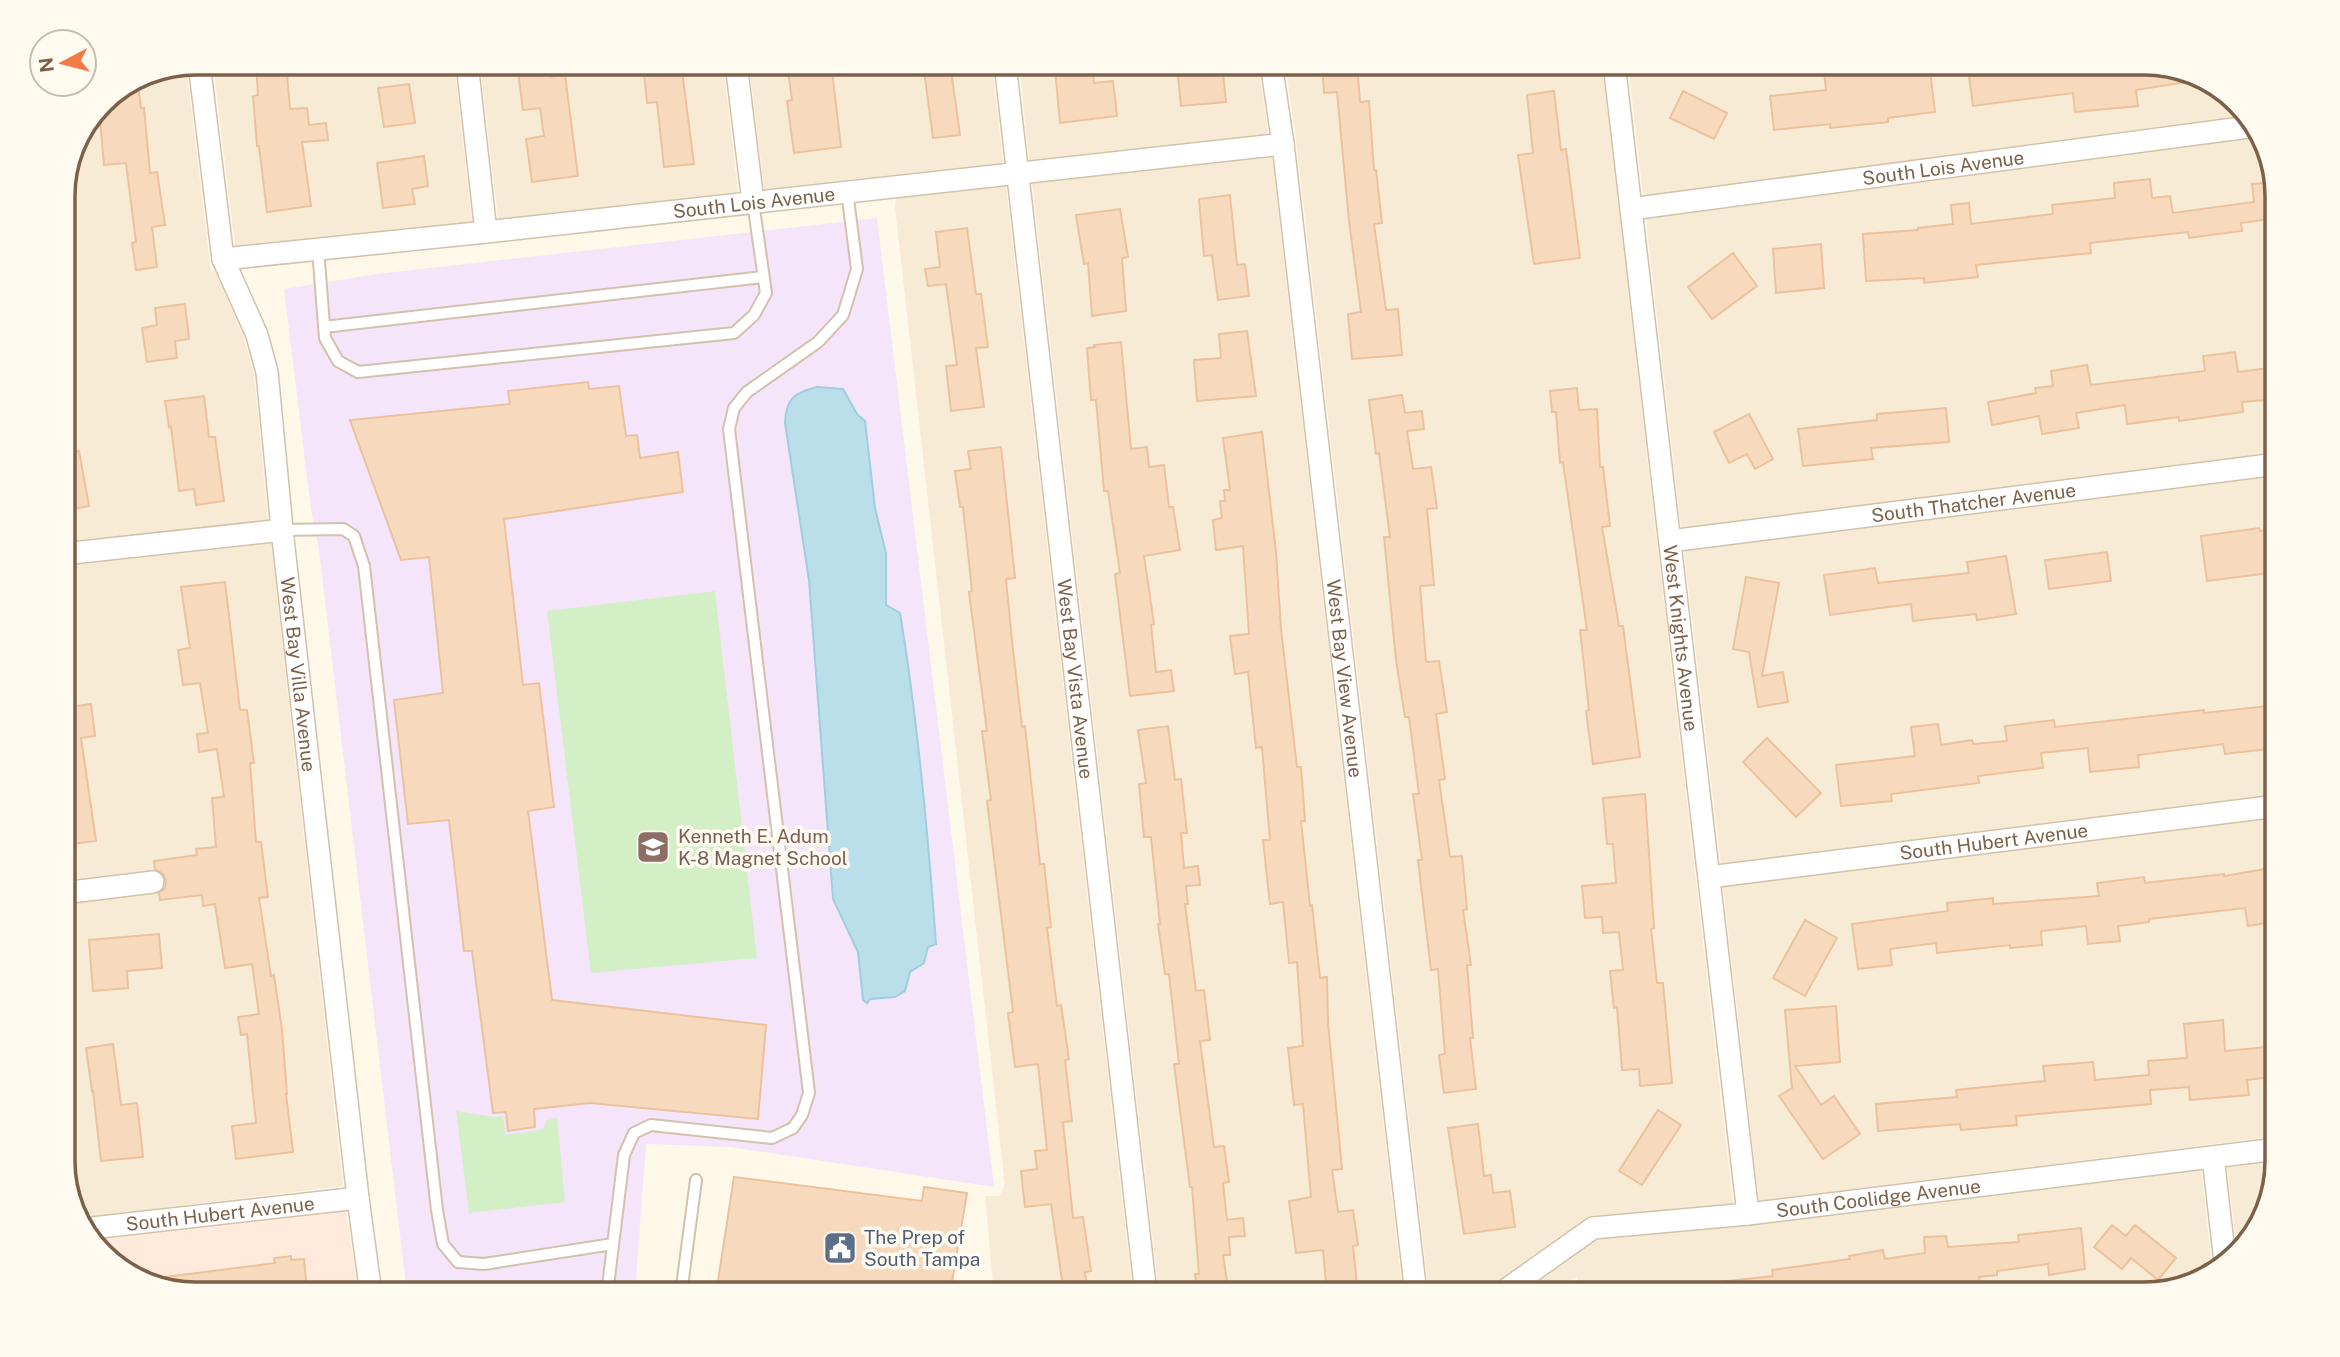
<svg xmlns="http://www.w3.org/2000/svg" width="2340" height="1357" font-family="'Public Sans',sans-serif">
<rect width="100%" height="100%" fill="#fef8e9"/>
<path fill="#f7ebd6" d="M213 63H454L472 222 235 246Z
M480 63H723L738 192 498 219Z
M749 63H992L1003 163 764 189Z
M1019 63H1258L1268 134 1029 160Z
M1285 63H1602L1733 1204 1591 1216 1585 1219 1480 1294H1429L1295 131Z
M1628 63H2144L2210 81 2245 115 1643 196Z
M186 65 211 271H215L244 338 254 374 268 520 63 542V188L102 102 145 73Z
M2261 137 2277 188V452L1681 528 1646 219Z
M1272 157 1403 1294H1159L1032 183Z
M1006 186 1133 1294H994L985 1196H999L1005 1186 895 207 896 198Z
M2277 476V794L1721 864 1684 551Z
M271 543 343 1186 79 1218 63 1169V904L167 892 164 869 63 881V566Z
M2277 817V1136L1759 1201 1723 887Z
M2277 1160 2259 1227 2237 1250 2227 1167Z
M2201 1170 2213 1274 2144 1294H1579L1577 1277 1541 1294H1521L1597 1239 1736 1227Z"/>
<path fill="#ffeadc" d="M346 1211 358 1294H196L130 1276 91 1240Z"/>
<path fill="#f5e5fb" d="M877 218 994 1187 730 1147 646 1144 635 1294H407L319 550 311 510 284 289 377 274Z"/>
<path fill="#d2efc5" d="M715 591 757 958 591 973 547 611Z
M456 1111 493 1117 503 1116 506 1135 544 1129 546 1120 557 1118 565 1202 469 1213Z"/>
<path fill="#badfeb" stroke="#9fcede" stroke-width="2" d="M817 387 843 389 857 414 865 421 875 508 886 553V605L900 613C918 722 928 833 936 944L928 947 924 963 910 972 905 991 895 997 870 999 867 1003 863 1000 858 952 833 899 809 580 785 423C786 398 794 393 817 387Z"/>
<path fill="#f7dabd" stroke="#ebc29c" stroke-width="2" d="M256 63H286L290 109 307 108 309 125 326 123 328 140 302 142 311 206 267 212 259 146H257L253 96 258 95Z
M528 63H548L550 77 565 75 578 176 532 182 526 139 544 136 540 108 523 110 517 64Z
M643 63H681L694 164 664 167 657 102 647 103Z
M787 63H831L841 147 794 153 787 101 792 100Z
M923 63H950L960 135 933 138Z
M1192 63H1222L1226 102 1181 106 1178 76 1193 75Z
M1322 63H1357L1360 102 1369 101 1374 170H1376L1382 223 1374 224 1386 310 1398 309 1402 355 1352 359 1348 314 1361 312 1349 221 1337 92 1324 93Z
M1920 63H1929L1935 112 1888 118V122L1830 128V124L1774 130 1770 96 1826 90 1824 71Z
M1985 63H2144L2205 79 2136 90 2138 106 2075 112 2073 93 1973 106 1969 76 1986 75Z
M1092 66 1094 83 1113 81 1117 116 1060 123 1055 70Z
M137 78 141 108H144L150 173 157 172 165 225 152 227 157 267 136 270 132 243 136 242 126 163 104 165 99 108 102 102Z
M409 84 415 123 384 127 378 88Z
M1554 91 1561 150 1566 149 1580 258 1534 264 1518 155 1533 153 1527 95Z
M1683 91 1727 113 1714 139 1670 118Z
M424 156 428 186 412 189 415 204 383 208 377 163Z
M2150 179 2152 198 2170 196 2173 213 2254 202 2252 184 2275 182 2277 218 2241 223 2242 231 2189 238 2188 232 2090 243 2091 253 1976 265 1978 277 1924 283V278L1866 281 1863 234 1918 230V228L1953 224 1951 205 1969 203 1971 224 2053 214 2052 205 2115 198 2114 183Z
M1230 195 1237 265 1245 264 1249 296 1218 300 1212 255 1204 256 1199 199Z
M1120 209 1128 257 1122 258 1126 311 1092 316 1088 263 1084 264 1076 215Z
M967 228 976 294H981L988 347 976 348 984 407 951 411 946 366 957 365 946 284 928 286 925 269 940 267 936 232Z
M1821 244 1824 288 1776 293 1773 249Z
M1733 253 1757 286 1712 319 1688 287Z
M185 304 189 339 175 341 177 358 147 362 142 328 157 325 155 308Z
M1247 331 1256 396 1197 401 1194 360 1221 358 1219 334Z
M1121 342 1131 449 1147 447 1149 467 1164 465 1169 507H1173L1180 550 1144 556 1154 624 1151 625 1156 672 1171 670 1174 691 1130 696 1115 574 1120 573 1108 491H1104L1096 400H1091L1087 348 1095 347 1094 345Z
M2235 352 2238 372 2277 367V399L2242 402 2243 412 2179 421V417L2127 424 2125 405 2076 413 2079 428 2042 434 2039 416 1992 425 1988 402 2036 393 2035 388 2053 386 2051 371 2087 365 2091 385 2205 371 2203 356Z
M588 382 589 389 619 386 626 436 637 435 640 458 678 452 683 492 504 519 523 685 539 683 554 807 528 811 552 1000 766 1025 758 1119 590 1103 534 1109 535 1127 508 1131 506 1112 493 1113 472 951H464L449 820 408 824 394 700 443 693 429 557 401 560 350 420 510 404 508 391Z
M1577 388 1579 410 1597 409 1600 467H1603L1610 526 1602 527 1619 626H1623L1640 757 1593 764 1586 711 1589 710 1580 630H1587L1563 462 1560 463 1556 412H1552L1550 391Z
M1402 395 1405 413 1422 411 1424 429 1407 431 1413 469 1431 467 1437 508 1427 509 1434 585 1420 586 1426 662 1439 661 1447 712 1436 714 1445 779 1439 780 1450 857 1462 856 1467 909 1463 910 1471 965H1467L1473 1038H1470L1476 1089 1444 1093 1439 1055 1445 1054 1438 969 1431 970 1418 860H1422L1413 794H1419L1409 717H1405L1396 660 1384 537H1390L1379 453 1376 454 1369 400Z
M204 396 209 437H215L224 501 196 505 194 489 179 491 171 426 169 427 165 401Z
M1946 408 1949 442 1871 448 1873 459 1803 466 1798 429 1877 420V414Z
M1749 414 1773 459 1755 469 1747 454 1729 463 1714 432Z
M1262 432 1276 552 1281 629 1297 767H1301L1305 821H1301L1310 906 1312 905 1320 978 1327 977 1328 1023 1342 1169 1332 1170 1338 1212 1353 1210 1358 1245 1353 1246 1358 1294H1327L1323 1250 1296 1253 1289 1201 1311 1197 1303 1104 1294 1105 1288 1048 1303 1046 1297 962 1289 963 1283 902 1270 904 1263 840H1270L1262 747 1256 748 1248 672 1235 674 1230 636 1249 634 1243 546 1216 550 1213 520 1222 518 1220 501H1225L1224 490H1230L1223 438Z
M1001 447 1015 578 1006 579 1012 641 1022 727 1025 726 1040 864H1044L1051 927 1047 928 1057 1006 1061 1005 1069 1059 1065 1060 1072 1121 1063 1122 1073 1218 1083 1217 1091 1271 1085 1272 1088 1294H1064L1051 1204 1025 1207 1021 1171 1037 1169 1035 1151 1047 1150 1038 1064 1015 1067 1008 1013 1013 1012 987 801 991 800 982 731H987L969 592 972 591 963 507H960L955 471 971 469 968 451Z
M79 451 89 506 63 511V454Z
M2259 528 2260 531 2277 529V572L2207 581 2201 536Z
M2107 552 2111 581 2049 589 2045 560Z
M2006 556 2016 614 1977 620 1976 614 1913 621 1911 604 1830 615 1824 575 1875 568 1878 583 1969 573 1967 562Z
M1746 577 1779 583 1762 676 1783 672 1788 702 1758 707 1749 652 1733 649Z
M225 582 240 710H247L254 763H250L256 842H261L268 897 259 898 271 976 274 975 282 1030 287 1094H286L293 1152 236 1159 232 1126 256 1123 247 1034 241 1035 238 1017 259 1014 252 964 225 968 215 904 203 906 202 895 160 900 159 893 165 888 166 880 163 874 155 869 154 861 197 855 196 849 216 847 212 798 224 797 217 749 199 752 197 734 208 733 200 683 183 685 178 650 190 648 181 587Z
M91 704 95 736 81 738 96 841 63 845V708Z
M2277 705V748L2225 754 2223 744 2138 755 2139 767 2090 772 2088 748 2041 753 2043 768 1978 776 1979 783 1891 794 1892 801 1841 806 1836 765 1915 756 1911 727 1938 724 1941 745 1972 740 1973 744 2007 741 2005 726 2054 720 2055 727 2204 710V713Z
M1168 726 1175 780 1181 779 1187 833H1181L1184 868 1198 866 1200 885 1186 886 1188 904H1185L1196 991 1204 990 1210 1040 1200 1041 1214 1147 1224 1146 1229 1182 1223 1183 1227 1220 1243 1218 1245 1236 1229 1237 1230 1255H1223L1229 1294H1197L1195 1274H1199L1192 1187H1190L1174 1064H1179L1169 974H1165L1158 924H1160L1151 837H1144L1139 784 1146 783 1138 730Z
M1767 738 1821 793 1796 817 1743 762Z
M1645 794 1654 928 1651 929 1657 983H1663L1672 1083 1640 1086 1639 1069 1622 1070 1617 1007 1614 1008 1610 971 1623 970 1619 932 1603 933 1602 917 1585 918 1582 886 1616 883 1613 844H1607L1603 798Z
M2277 867V921L2248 926 2245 908 2149 919V922L2118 926 2120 941 2088 944 2086 926 2041 931 2042 945 2010 948V945L1937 953 1936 943 1890 949 1892 965 1858 969 1852 924 1948 911 1947 903 1993 898V904L2099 896 2097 883 2144 877 2145 883 2224 874V876Z
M1805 920 1837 938 1805 996 1773 978Z
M159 934 162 968 127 971 128 988 93 991 89 940Z
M1836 1006 1840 1062 1795 1066 1821 1105 1834 1096 1860 1134 1823 1159 1779 1096 1792 1088 1785 1010Z
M2223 1020 2225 1051 2277 1046V1076L2247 1080 2249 1095 2190 1100 2189 1087 2150 1090 2151 1104 2016 1116 2017 1125 1961 1130 1960 1124 1878 1131 1876 1104 1957 1097 1956 1090 2045 1081 2043 1066 2093 1062 2095 1080 2149 1075 2148 1061 2187 1058 2184 1024Z
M113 1044 121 1105 137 1103 143 1157 101 1161 93 1091H92L86 1048Z
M1658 1110 1681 1125 1642 1185 1619 1171Z
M1478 1124 1484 1176 1491 1175 1493 1193 1510 1191 1515 1227 1464 1234 1448 1128Z
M734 1177 922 1201 924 1187 967 1193 950 1294H716Z
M2112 1225 2126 1236 2135 1225 2176 1258 2158 1280 2131 1258 2122 1269 2094 1247Z
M2081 1228 2085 1269 2049 1275 2048 1264 1997 1271V1275L1979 1277 1981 1290 1952 1294H1947L1946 1287 1910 1291V1294H1721L1720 1282 1773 1276 1772 1270 1850 1259 1849 1256 1883 1250 1885 1259 1925 1253 1924 1237 1946 1236 1948 1247 2019 1242 2018 1235Z
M291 1256V1260L304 1259 307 1290 271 1294H196L142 1280 275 1263 274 1258Z"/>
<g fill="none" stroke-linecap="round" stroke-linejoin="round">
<defs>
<path id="lane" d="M318 249 325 338 338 361 358 372 734 333 754 315 766 293 753 202
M324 327 763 277
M283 530 343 529 354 536 364 566 437 1210 443 1244 458 1262 484 1264 613 1244
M607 1294 624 1155 634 1133 651 1125 772 1138 793 1128 802 1115 809 1093 729 429 734 408 747 392 818 342 843 315 857 269 847 191
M681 1294 696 1180"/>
<g id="street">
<path id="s1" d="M199 63 223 259 257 335 267 372 283 539 358 1198 371 1294"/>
<path d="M467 63 486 232"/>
<path d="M736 63 753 202"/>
<path id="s2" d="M1005 63 1146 1294"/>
<path id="s3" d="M1271 63 1283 144 1416 1294"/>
<path id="s4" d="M1614 63 1748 1214"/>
<path id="s5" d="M1631 209 2256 126"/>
<path id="s6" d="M223 259 486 232 1283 144"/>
<path id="s7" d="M1670 541 2277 464"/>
<path d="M63 554 283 530"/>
<path id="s8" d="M1709 877 2277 806"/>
<path d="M63 893 153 882"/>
<path d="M2213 1157 2225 1262"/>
<path id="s9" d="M83 1229 358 1198"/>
<path id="s10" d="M1500 1294 1593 1228 1748 1214 2277 1149"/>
</g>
</defs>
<use href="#lane" stroke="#d3c1ac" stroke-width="14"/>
<use href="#street" stroke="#d3c1ac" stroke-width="24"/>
<use href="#lane" stroke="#fff" stroke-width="10"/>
<use href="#street" stroke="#fff" stroke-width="21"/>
</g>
<defs>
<symbol id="school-square" viewBox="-11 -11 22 22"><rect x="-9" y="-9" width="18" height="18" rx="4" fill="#8d6e63" stroke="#fffbf1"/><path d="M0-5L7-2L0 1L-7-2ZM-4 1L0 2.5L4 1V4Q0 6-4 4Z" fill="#fff"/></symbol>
<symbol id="civic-square" viewBox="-11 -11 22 22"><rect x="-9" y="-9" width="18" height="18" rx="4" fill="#5c6f8a" stroke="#fffbf1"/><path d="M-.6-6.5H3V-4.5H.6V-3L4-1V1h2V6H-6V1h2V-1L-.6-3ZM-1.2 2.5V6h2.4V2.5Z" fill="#fff"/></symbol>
</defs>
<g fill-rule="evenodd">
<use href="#school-square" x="634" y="828" width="38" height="38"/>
<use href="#civic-square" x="821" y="1229" width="38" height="38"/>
</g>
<g text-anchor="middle" stroke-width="7" stroke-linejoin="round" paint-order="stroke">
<g font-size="19" fill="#7d6049" stroke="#fffbf1">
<text dy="7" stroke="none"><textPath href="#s5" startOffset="315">South Lois Avenue</textPath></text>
<text dy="7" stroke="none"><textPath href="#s6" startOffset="534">South Lois Avenue</textPath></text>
<text dy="7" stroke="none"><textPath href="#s7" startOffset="306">South Thatcher Avenue</textPath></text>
<text dy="7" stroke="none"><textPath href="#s4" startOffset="579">West Knights Avenue</textPath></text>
<text dy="7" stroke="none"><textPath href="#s1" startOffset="623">West Bay Villa Avenue</textPath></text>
<text dy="7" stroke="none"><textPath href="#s3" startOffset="620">West Bay View Avenue</textPath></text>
<text dy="7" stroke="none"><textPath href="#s2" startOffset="620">West Bay Vista Avenue</textPath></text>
<text dy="7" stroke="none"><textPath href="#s8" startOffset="287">South Hubert Avenue</textPath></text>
<text dy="7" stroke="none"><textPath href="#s10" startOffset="401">South Coolidge Avenue</textPath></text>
<text dy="7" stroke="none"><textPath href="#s9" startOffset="138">South Hubert Avenue</textPath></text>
</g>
<g font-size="19" fill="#785e54" stroke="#fffbf1" text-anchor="start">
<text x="678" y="843">Kenneth E. Adum<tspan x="678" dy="22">K-8 Magnet School</tspan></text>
</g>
<g font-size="19" fill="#4e5e75" stroke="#fffbf1" text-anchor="start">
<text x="864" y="1244">The Prep of<tspan x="864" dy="22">South Tampa</tspan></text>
</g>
</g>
<path d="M0 0H2340V1357H0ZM196 75H2144A121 121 0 0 1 2265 196V1161A121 121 0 0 1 2144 1282H196A121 121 0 0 1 75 1161V196A121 121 0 0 1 196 75Z" fill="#fffbf1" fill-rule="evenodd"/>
<path fill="none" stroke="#7d6049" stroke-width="3.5" d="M196 75H2144A121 121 0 0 1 2265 196V1161A121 121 0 0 1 2144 1282H196A121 121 0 0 1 75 1161V196A121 121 0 0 1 196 75Z"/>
<g transform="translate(63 63) rotate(263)"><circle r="33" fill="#fffbf1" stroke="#cbbdae" stroke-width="2"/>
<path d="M0-5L12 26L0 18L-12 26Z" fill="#f37b43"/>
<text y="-10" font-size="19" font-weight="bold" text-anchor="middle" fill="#7d6049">N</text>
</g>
</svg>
